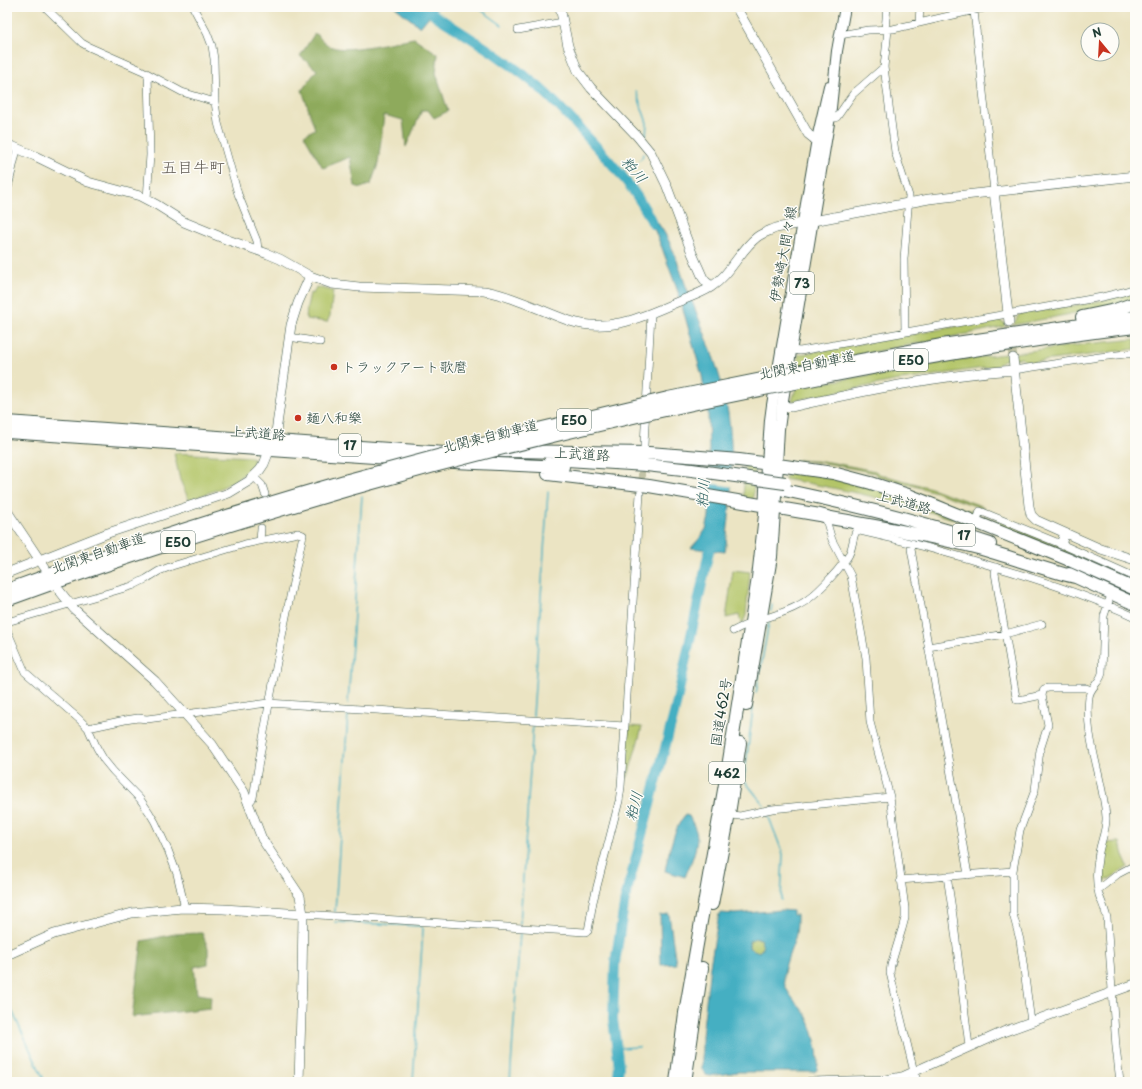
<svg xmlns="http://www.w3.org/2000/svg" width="1142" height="1089" font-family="'Playpen Sans','Klee One',sans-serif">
<rect width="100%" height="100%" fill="#fdfcf7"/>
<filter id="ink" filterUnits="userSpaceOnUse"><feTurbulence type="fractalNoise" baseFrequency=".025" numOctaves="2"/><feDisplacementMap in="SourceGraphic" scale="8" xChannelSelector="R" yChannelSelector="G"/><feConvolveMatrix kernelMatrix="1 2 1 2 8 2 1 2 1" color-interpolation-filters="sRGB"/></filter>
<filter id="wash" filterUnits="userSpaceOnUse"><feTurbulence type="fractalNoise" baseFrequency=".012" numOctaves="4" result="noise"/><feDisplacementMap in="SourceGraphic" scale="16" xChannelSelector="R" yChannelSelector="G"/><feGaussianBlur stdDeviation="0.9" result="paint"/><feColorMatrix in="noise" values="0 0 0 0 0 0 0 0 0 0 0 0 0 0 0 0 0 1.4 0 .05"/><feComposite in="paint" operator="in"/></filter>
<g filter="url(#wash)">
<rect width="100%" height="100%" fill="#ebe4c3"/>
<path fill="#b3c568" stroke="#69814e" d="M316 287 333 291 330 316 327 322 306 319 307 307 310 293 313 294Z
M1135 291V298L1102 308 799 366 798 355 801 354 999 319 1003 323 1015 322 1019 314 1095 302 1120 296Z
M1135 339V349L1028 363 1021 358 1004 360 997 366 894 381 792 401 796 388 799 387 964 359 1087 344Z
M174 453 251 457 253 458 254 462C240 484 212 491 189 500L180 480Z
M798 460 829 462 875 471 879 474 931 488 984 507 981 508 936 492 878 476 875 473 831 464Z
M745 463 755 465 753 500 743 499Z
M788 469 865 484 981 528C916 506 851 490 784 479L788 474Z
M918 493 974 512 975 514 981 518 984 516 1062 547 1115 571 1116 574Z
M733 570 750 572 746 615 743 623 741 624 739 615 726 618Z
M629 726 642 727 628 777 625 776Z
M1120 842 1123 856 1128 867 1101 884 1100 861 1103 843Z
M749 945a7 7 0 1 1 14 0a7 7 0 1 1-14 0Z"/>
<path fill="#8eaa5c" stroke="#567448" d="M315 33C320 38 326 45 332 47 350 53 395 41 414 38L438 54 436 73 448 111 434 118 428 110H422L406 147 403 120 384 115 378 164 371 184 361 188 355 186 350 157 323 168 304 135 315 129 302 90 317 70 300 56Z
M202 933 208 948V964L194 967 197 994 211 996 210 1008 132 1017 142 941 175 934Z"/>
<path fill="#44afc2" stroke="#32767b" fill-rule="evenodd" d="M395 7H437L420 27Z
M647 212C670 231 677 262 687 289 703 329 721 370 728 413 735 460 731 506 725 552L691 548 699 539 706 529 709 517 710 487 708 414 702 376 678 292 662 248Z
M685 815 689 816C692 822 697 830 697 837 697 850 690 865 685 877L665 871C668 855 674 827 685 815Z
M781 910 793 911V915H797C797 922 797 928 796 934 793 948 782 967 784 981 786 993 797 1003 804 1012 812 1023 821 1057 817 1070L814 1072H738L709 1076 706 1075 702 1069V1036L710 966 719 914 721 913 735 914ZM757 937 761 940 763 948 759 952 749 948V941Z
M669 914 676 964 661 965 660 915Z"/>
<path fill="#ebe4c3" d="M707 468 733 471 734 487 708 483Z"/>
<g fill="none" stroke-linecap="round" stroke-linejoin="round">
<path stroke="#44afc2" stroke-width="1.5" d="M477 7 502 25
M636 91 647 123 646 136
M639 160 642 158 643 154
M620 173 631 165
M771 611 772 605
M756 693 769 622
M348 703 362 496
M753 708 744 780 764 805
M533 716 548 492
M768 815 783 854 781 900
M335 912 348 713
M335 922 421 926 423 929 413 1082
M520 924 533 723
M7 1000 45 1082
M617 1048 639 1047
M510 1082 520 932"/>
<path stroke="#44afc2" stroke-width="10" d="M426 7 436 16C472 39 509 61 541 89 560 106 576 125 594 144 617 169 638 193 653 224
M617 1082 619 1067 613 1019 615 963 625 899 675 710 712 537"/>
</g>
</g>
<g filter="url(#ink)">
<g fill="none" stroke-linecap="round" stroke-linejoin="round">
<path stroke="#c2c3a6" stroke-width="7" stroke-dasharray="7 3.5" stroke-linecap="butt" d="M641 489 642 461
M970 541 978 519"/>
<path stroke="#c2c3a6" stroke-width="9" stroke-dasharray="9 4.5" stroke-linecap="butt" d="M1009 322 1013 358"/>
<defs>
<path id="street" d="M45 7 82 43 89 47 141 70 182 92 215 102
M193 7 207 33 212 46 214 59 215 102 218 123 238 194 257 241 258 250
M974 11 994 191
M919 23 920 7
M518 30 563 22
M885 30 887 7
M888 30 884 67 895 152 909 196 904 259 905 332
M840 35 868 30 893 29 988 7
M830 117 835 118 837 117 853 94 884 67
M7 192 17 149
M147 199 150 155 148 74
M289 337 320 342
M791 350 800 351 1102 297 1123 292 1135 288
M1014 370 1099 357 1135 353
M644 445 651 314
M254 477 262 485 265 494
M825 516 832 540 851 576 866 658 870 722 890 797 905 908V918L902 929 891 965 890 973 914 1072
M978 517 980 511 1061 544 1135 577
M260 541 261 528
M912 543 911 549 952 780 968 875
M996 567 995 573 1016 697 1017 700H1019L1042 695
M1110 598 1104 616 1102 673C1100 683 1090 687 1089 697 1084 737 1103 777 1106 817 1107 831 1099 844 1098 859 1096 870 1096 884 1099 895 1102 903 1105 909 1107 918L1116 1047 1120 1082
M7 622 132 586 146 579 159 571 172 566 245 544 298 533 303 535C284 623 267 710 253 798L248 804
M7 630 25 672 79 719 88 728 97 748 104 760 113 771 140 799 149 812 155 822 168 850 177 874 184 904 182 908
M733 631C754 619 778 617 799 605 815 597 837 572 847 558 853 550 852 539 856 531H860C905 541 950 553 995 567 1044 581 1089 596 1135 617
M928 647 1005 634 1042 624
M88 728 125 720 138 718 147 719 268 703 625 726
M725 814 740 816 772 809 890 797
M947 876 953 916 969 1046
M900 880 1013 871
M1098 890 1118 874 1135 865
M303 914 585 932 588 931 593 902 619 801 621 787 640 494
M1031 1022 1020 940 1013 914V871L1020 830 1035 790 1040 750 1048 725 1042 695 1044 689 1048 688H1086L1091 690"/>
<path id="secondary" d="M560 7 568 46 578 71 591 88 637 136 651 153 666 184 692 253 703 278 706 282 712 286
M736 7 808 134 813 138 817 139
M7 144 35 156 88 182 140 196 157 205 184 222 228 240 268 254 280 259 310 276 332 284 359 287 484 291C514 296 541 311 570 321 607 333 641 318 675 303 687 298 700 294 711 287 731 274 739 251 757 237 762 233 769 231 776 228L929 199 1135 176
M994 191 1009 322
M1013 358 1029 506 1031 515 1036 520 1101 549 1135 560
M782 406 791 407C864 391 939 375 1014 370
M7 511 45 568
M1061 544 1065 533
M7 573 108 533 229 493 249 481 260 470 264 464 273 441 276 432 291 325 298 303 310 276
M59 590 74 609 155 681 212 744 244 792 262 839 300 896 303 914 302 978 299 1082
M7 955 54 934 132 913 182 908 223 909 303 914
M914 1072 916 1082
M810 1082 885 1080 902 1077 1003 1032 1135 984"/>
<path id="primary" d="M767 464 770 420 772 405 817 139 829 86
M777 465 779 429 782 406 830 117 837 51 845 7"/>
<path id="highway" d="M1082 317 1115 310 1135 303
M802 371 942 345 1135 317
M800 382C911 360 1023 340 1135 327
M7 422 445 453
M7 432 418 460
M501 451 649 453 739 460 785 466 833 473 871 483 911 496 1067 559 1135 589
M551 459 646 465 692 470
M454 462 563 467
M548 474 649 486 820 515 831 518C880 527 930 535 978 548 1011 557 1042 569 1075 577
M784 490C855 505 922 521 990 544
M1069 574 1135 604
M7 590C119 549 233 513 348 480
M7 600C120 558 235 523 351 489
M746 705 771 557 777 465
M712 904 729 814 740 743
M676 1082 685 1013 728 767 758 578 765 515 767 464
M685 1082 702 968"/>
</defs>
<use href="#street" stroke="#3e5649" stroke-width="8"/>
<use href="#secondary" stroke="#3e5649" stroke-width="10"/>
<use href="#primary" stroke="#3e5649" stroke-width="12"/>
<use href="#highway" stroke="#3e5649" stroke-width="14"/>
<use href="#street" stroke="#fff" stroke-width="7"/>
<use href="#secondary" stroke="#fff" stroke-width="9"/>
<use href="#primary" stroke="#fff" stroke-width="10"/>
<use href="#highway" stroke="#fff" stroke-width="12"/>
<defs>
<path id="highway-bridge" d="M692 470 785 483
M348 480 538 429 668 398 802 371
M351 489C499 447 649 411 800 382"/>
</defs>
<use href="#highway-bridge" stroke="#3e5649" stroke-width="14" stroke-linecap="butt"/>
<use href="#highway-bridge" stroke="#fff" stroke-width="12"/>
</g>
</g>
<g fill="#c8321e" stroke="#fdfcf7" stroke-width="1.5">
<circle cx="334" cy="367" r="4"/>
<circle cx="298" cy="418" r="4"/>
</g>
<g text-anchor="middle" stroke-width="3" stroke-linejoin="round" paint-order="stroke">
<g fill="#fdfcf7" stroke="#62766e" stroke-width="1">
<rect x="790" y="272" width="24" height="22" rx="3"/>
<rect x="894" y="349" width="34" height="22" rx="3"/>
<rect x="557" y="409" width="34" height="22" rx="3"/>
<rect x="339" y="434" width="22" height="22" rx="3"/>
<rect x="953" y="524" width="22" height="22" rx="3"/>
<rect x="161" y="531" width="34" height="22" rx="3"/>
<rect x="709" y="762" width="36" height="22" rx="3"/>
</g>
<g font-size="13" font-weight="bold" fill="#1f3d34">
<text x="802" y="288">73</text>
<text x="911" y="365">E50</text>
<text x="574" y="425">E50</text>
<text x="350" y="450">17</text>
<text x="964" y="540">17</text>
<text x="178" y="547">E50</text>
<text x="727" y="778">462</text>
</g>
<g font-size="14" fill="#1f3d34" stroke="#fdfcf7">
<text transform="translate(783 254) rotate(-80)" y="5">伊勢崎大間々線</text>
<text transform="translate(807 365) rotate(-11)" y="5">北関東自動車道</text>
<text transform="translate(258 433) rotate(4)" y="5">上武道路</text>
<text transform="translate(490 436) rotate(-14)" y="5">北関東自動車道</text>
<text transform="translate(582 454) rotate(3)" y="5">上武道路</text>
<text transform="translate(904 502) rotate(15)" y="5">上武道路</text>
<text transform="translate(98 553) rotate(-19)" y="5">北関東自動車道</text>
<text transform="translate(721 712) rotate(-81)" y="5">国道462号</text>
</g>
<g font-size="14" fill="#1f3d34" stroke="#fdfcf7" text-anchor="start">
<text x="342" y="372">トラックアート歌麿</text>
<text x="306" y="423">麺八和樂</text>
</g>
<g font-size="15" font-style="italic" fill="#2a5f5f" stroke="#fdfcf7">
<text transform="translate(634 170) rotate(50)" y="5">粕川</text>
<text transform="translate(703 493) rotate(-85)" y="5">粕川</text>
<text transform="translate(634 806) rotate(-75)" y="5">粕川</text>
</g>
<g font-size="16" fill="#605b54" stroke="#fdfcf7">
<text x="193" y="173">五目牛町</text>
</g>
</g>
<rect width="1142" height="1089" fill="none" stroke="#fdfcf7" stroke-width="24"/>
<g transform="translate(1100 42) rotate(342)"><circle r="19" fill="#fdfcf7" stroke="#a4b0a9"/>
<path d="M0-3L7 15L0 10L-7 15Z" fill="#c8321e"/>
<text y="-6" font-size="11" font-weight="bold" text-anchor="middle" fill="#1f3d34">N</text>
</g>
</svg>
